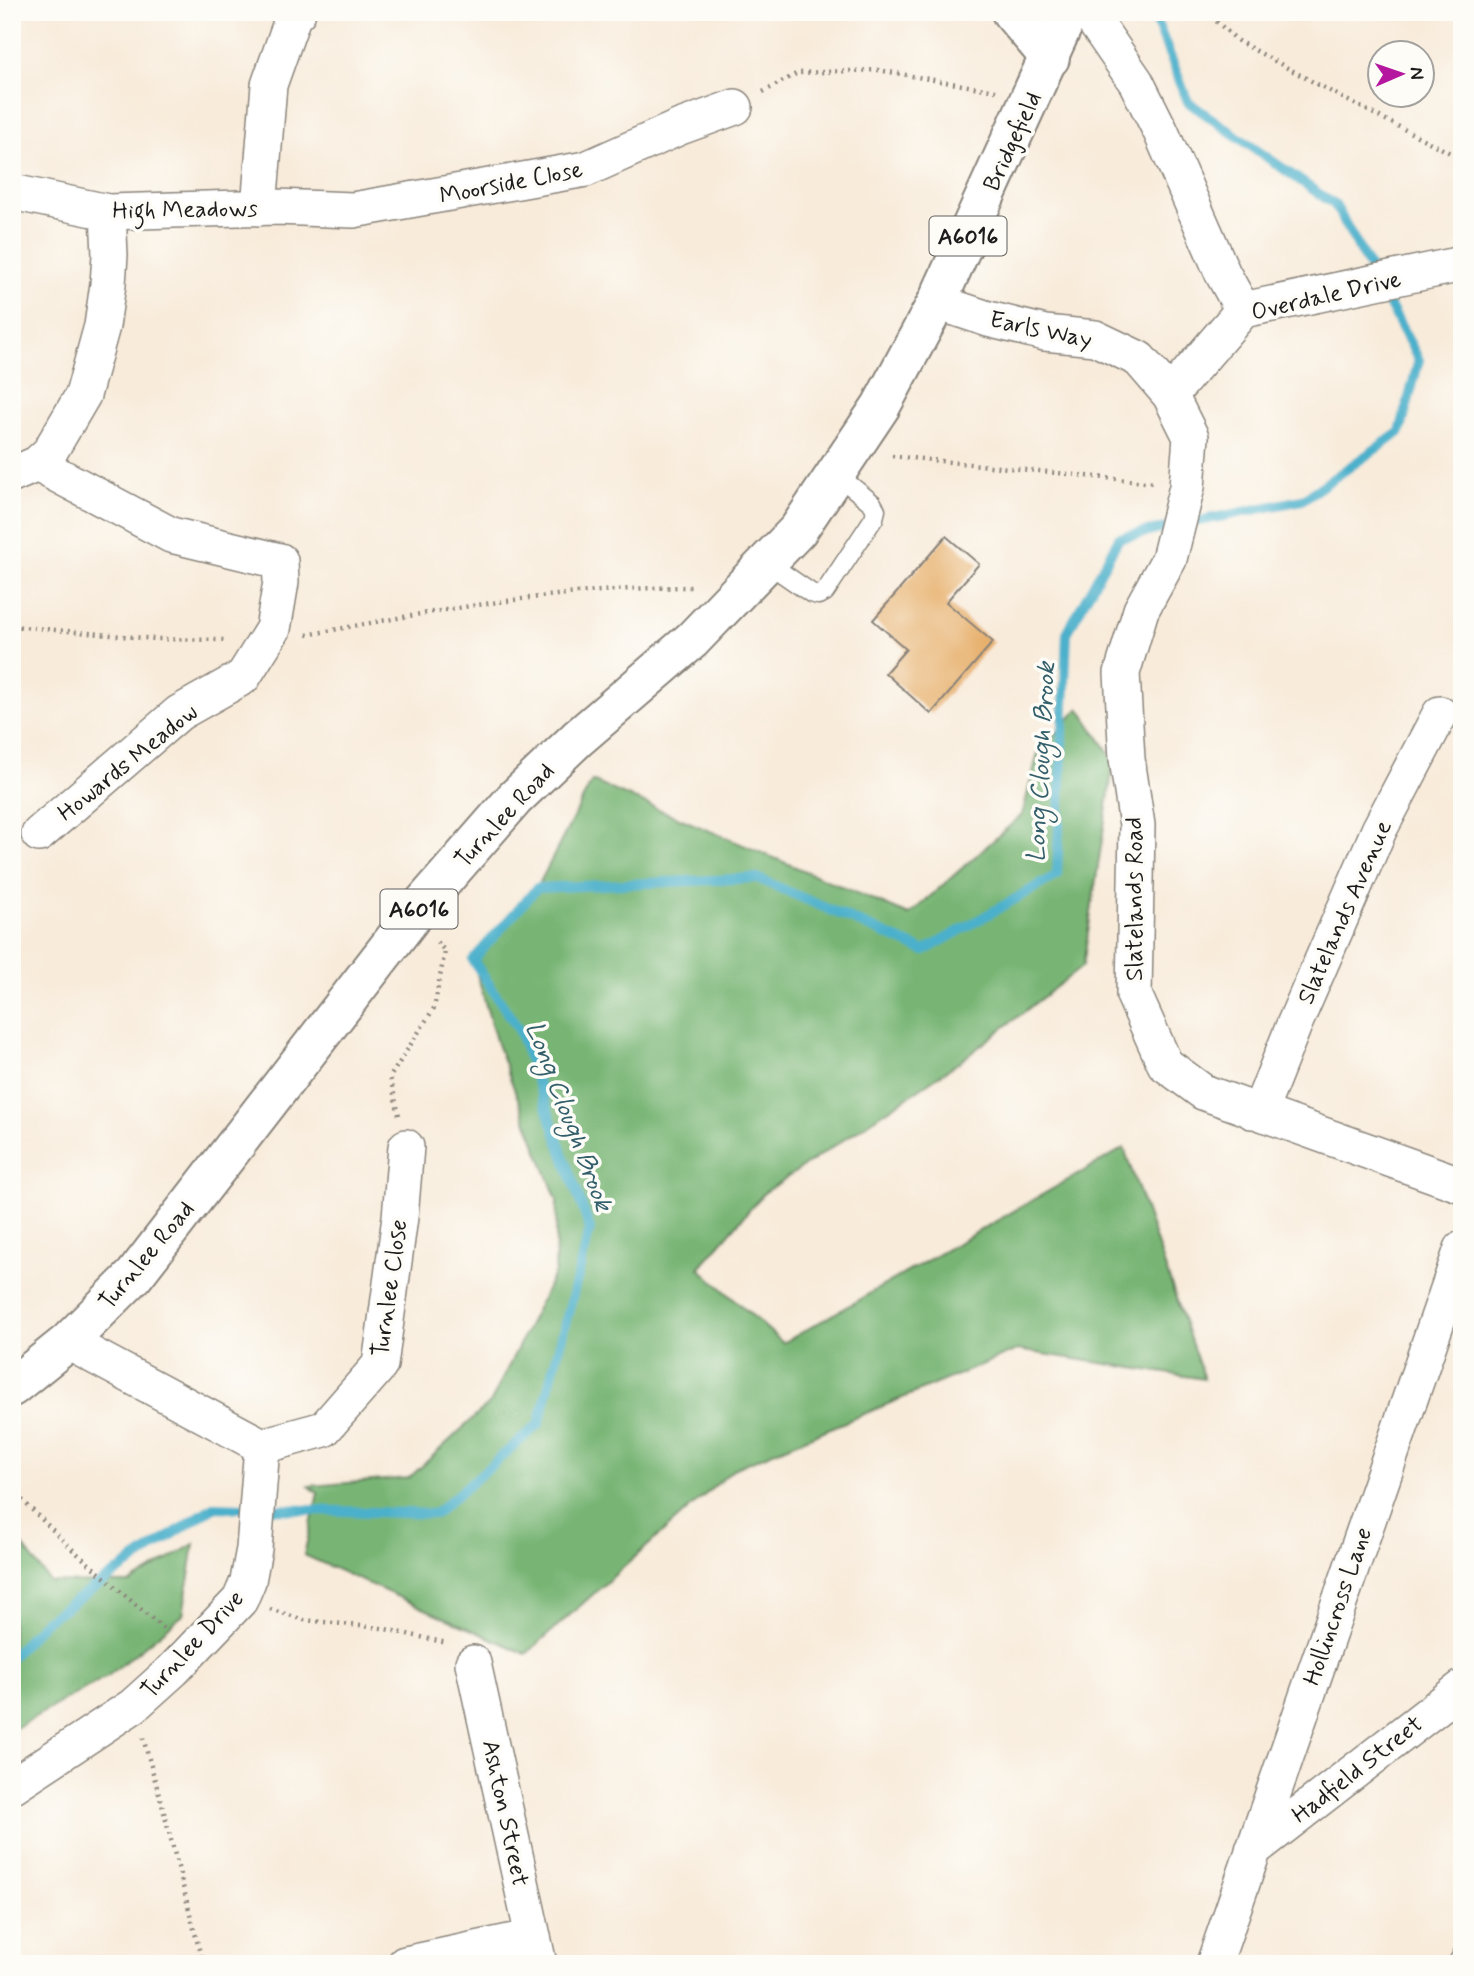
<svg xmlns="http://www.w3.org/2000/svg" width="1474" height="1976" font-family="Mynerve,sans-serif">
<rect width="100%" height="100%" fill="#fdfcf7"/>
<filter id="ink" filterUnits="userSpaceOnUse"><feTurbulence type="fractalNoise" baseFrequency=".0143" numOctaves="2"/><feDisplacementMap in="SourceGraphic" scale="14" xChannelSelector="R" yChannelSelector="G"/><feConvolveMatrix kernelMatrix="1 2 1 2 8 2 1 2 1" color-interpolation-filters="sRGB"/></filter>
<filter id="wash" filterUnits="userSpaceOnUse"><feTurbulence type="fractalNoise" baseFrequency=".00686" numOctaves="4" result="noise"/><feDisplacementMap in="SourceGraphic" scale="28" xChannelSelector="R" yChannelSelector="G"/><feGaussianBlur stdDeviation="1.57" result="paint"/><feColorMatrix in="noise" values="0 0 0 0 0 0 0 0 0 0 0 0 0 0 0 0 0 1.4 0 .05"/><feComposite in="paint" operator="in"/></filter>
<g filter="url(#wash)">
<rect width="100%" height="100%" fill="#f8ebda"/>
<path fill="#78b574" stroke="#4a6848" stroke-width="2" d="M1079 708 1114 760 1083 966 961 1061 764 1193 699 1268 783 1343 1124 1148 1204 1379 1017 1350 735 1468 526 1654 304 1555 318 1493 309 1486 409 1478 491 1402 555 1272 557 1200 497 1044 473 960 537 888 592 781 909 915 1022 815 1038 753Z
M12 1531 50 1582 130 1583 194 1544 183 1615 109 1675 12 1730Z"/>
<g fill="none" stroke-linecap="round" stroke-linejoin="round">
<path stroke="#4cb0cb" stroke-width="10" d="M1153 12 1188 102 1335 205 1374 276
M1185 524 1302 500 1400 432 1419 360 1381 289
M12 1656 45 1621 213 1507 435 1514 539 1424 590 1229 519 1030 473 960 537 888 757 878 924 951 1057 875 1067 633 1119 538 1170 527"/>
</g>
<g id="blocks">
<path fill="#e7b06d" d="M946 536 979 564 946 602 993 642 931 714 885 673 906 649 873 620Z"/>
</g>
</g>
<g filter="url(#ink)">
<use href="#blocks" fill-opacity="0" stroke="#8a847b" stroke-width="2"/>
<g fill="none" stroke-linecap="round" stroke-linejoin="round">
<defs>
<path id="service" d="M766 562 811 593 818 595 825 592 874 518 876 510 872 503 836 474
M1457 1964 1462 1955"/>
<path id="minor" d="M1088 12 1136 82 1161 132 1223 274 1243 310
M12 192 108 212 276 207 353 210 586 169 680 127 735 107
M259 208 269 85 293 17 298 12
M1462 264 1243 310 1170 395 1191 437 1187 487 1169 559 1141 610 1122 673 1127 759 1137 825 1134 995 1165 1064 1203 1092 1462 1185
M937 302 988 319 1045 333 1095 338 1139 359 1170 395
M37 464 171 535 280 561 281 582 273 629 243 677 179 713 39 834
M12 475 37 464 49 453 83 395 102 326 108 284 110 255 108 212
M1252 1111 1263 1103 1294 1025 1379 830 1440 714
M262 1446 324 1429 380 1365 400 1217 406 1147
M473 1663 539 1964
M12 1786 133 1706 173 1670 240 1600 248 1581 254 1549 262 1446 68 1342
M1253 1850 1462 1688
M405 1964 533 1937
M1214 1964 1462 1249"/>
<path id="tertiary" d="M1011 12 1050 58"/>
<path id="primary" d="M12 1387 68 1342 134 1276 414 914 515 798 578 738 692 640 798 530 881 406 937 302 1069 12"/>
</defs>
<use href="#service" stroke="#8a847b" stroke-width="21"/>
<use href="#minor" stroke="#8a847b" stroke-width="38"/>
<use href="#tertiary" stroke="#8a847b" stroke-width="42"/>
<use href="#primary" stroke="#8a847b" stroke-width="42"/>
<path stroke="#8a847b" stroke-width="4.5" stroke-dasharray="2 5" stroke-linecap="butt" d="M1206 12 1238 41 1339 96 1462 159
M763 92 798 73 878 70 996 91
M892 456 1155 483
M12 626 155 639 225 640
M307 635C435 610 562 588 693 587
M399 1115 390 1077 434 1008 445 951 437 942
M12 1490 72 1549 166 1631
M270 1609 304 1620 381 1628 447 1643
M143 1738 161 1801 203 1964"/>
<use href="#service" stroke="#fff" stroke-width="18"/>
<use href="#minor" stroke="#fff" stroke-width="35"/>
<use href="#tertiary" stroke="#fff" stroke-width="38"/>
<use href="#primary" stroke="#fff" stroke-width="38"/>
</g>
</g>
<g text-anchor="middle" stroke-width="7" stroke-linejoin="round" paint-order="stroke">
<g fill="#fdfcf7" stroke="#605f5e" stroke-width="2">
<rect x="929.5" y="216.5" width="77" height="39" rx="5"/>
<rect x="380.5" y="889.5" width="77" height="39" rx="5"/>
</g>
<g font-size="23" font-weight="bold" fill="#1c1c1c">
<text x="968" y="244">A6016</text>
<text x="419" y="917">A6016</text>
</g>
<g font-size="24" fill="#1c1c1c" stroke="#fdfcf7">
<text transform="translate(1012 141) rotate(-65)" y="8">Bridgefield</text>
<text transform="translate(511 182) rotate(-11)" y="8">Moorside Close</text>
<text transform="translate(185 209) rotate(-1)" y="8">High Meadows</text>
<text transform="translate(1326 295) rotate(-13)" y="8">Overdale Drive</text>
<text transform="translate(1041 329) rotate(12)" y="8">Earls Way</text>
<text transform="translate(127 762) rotate(-39)" y="8">Howards Meadow</text>
<text transform="translate(504 815) rotate(-47)" y="8">Turnlee Road</text>
<text transform="translate(1134 899) rotate(-90)" y="8">Slatelands Road</text>
<text transform="translate(1344 912) rotate(-66)" y="8">Slatelands Avenue</text>
<text transform="translate(146 1255) rotate(-50)" y="8">Turnlee Road</text>
<text transform="translate(389 1288) rotate(-82)" y="8">Turnlee Close</text>
<text transform="translate(1337 1606) rotate(-71)" y="8">Hollincross Lane</text>
<text transform="translate(192 1644) rotate(-47)" y="8">Turnlee Drive</text>
<text transform="translate(1357 1769) rotate(-38)" y="8">Hadfield Street</text>
<text transform="translate(506 1813) rotate(78)" y="8">Ashton Street</text>
</g>
<g font-size="26" font-style="italic" fill="#325f6b" stroke="#fdfcf7">
<text transform="translate(1040 762) rotate(-87)" y="9">Long Clough Brook</text>
<text transform="translate(570 1116) rotate(69)" y="9">Long Clough Brook</text>
</g>
</g>
<rect width="1474" height="1976" fill="none" stroke="#fdfcf7" stroke-width="42"/>
<g transform="translate(1401 74) rotate(88)"><circle r="33" fill="#fdfcf7" stroke="#a3a29f" stroke-width="2"/>
<path d="M0-5L12 26L0 18L-12 26Z" fill="#b5179e"/>
<text y="-10" font-size="19" font-weight="bold" text-anchor="middle" fill="#1c1c1c">N</text>
</g>
</svg>
